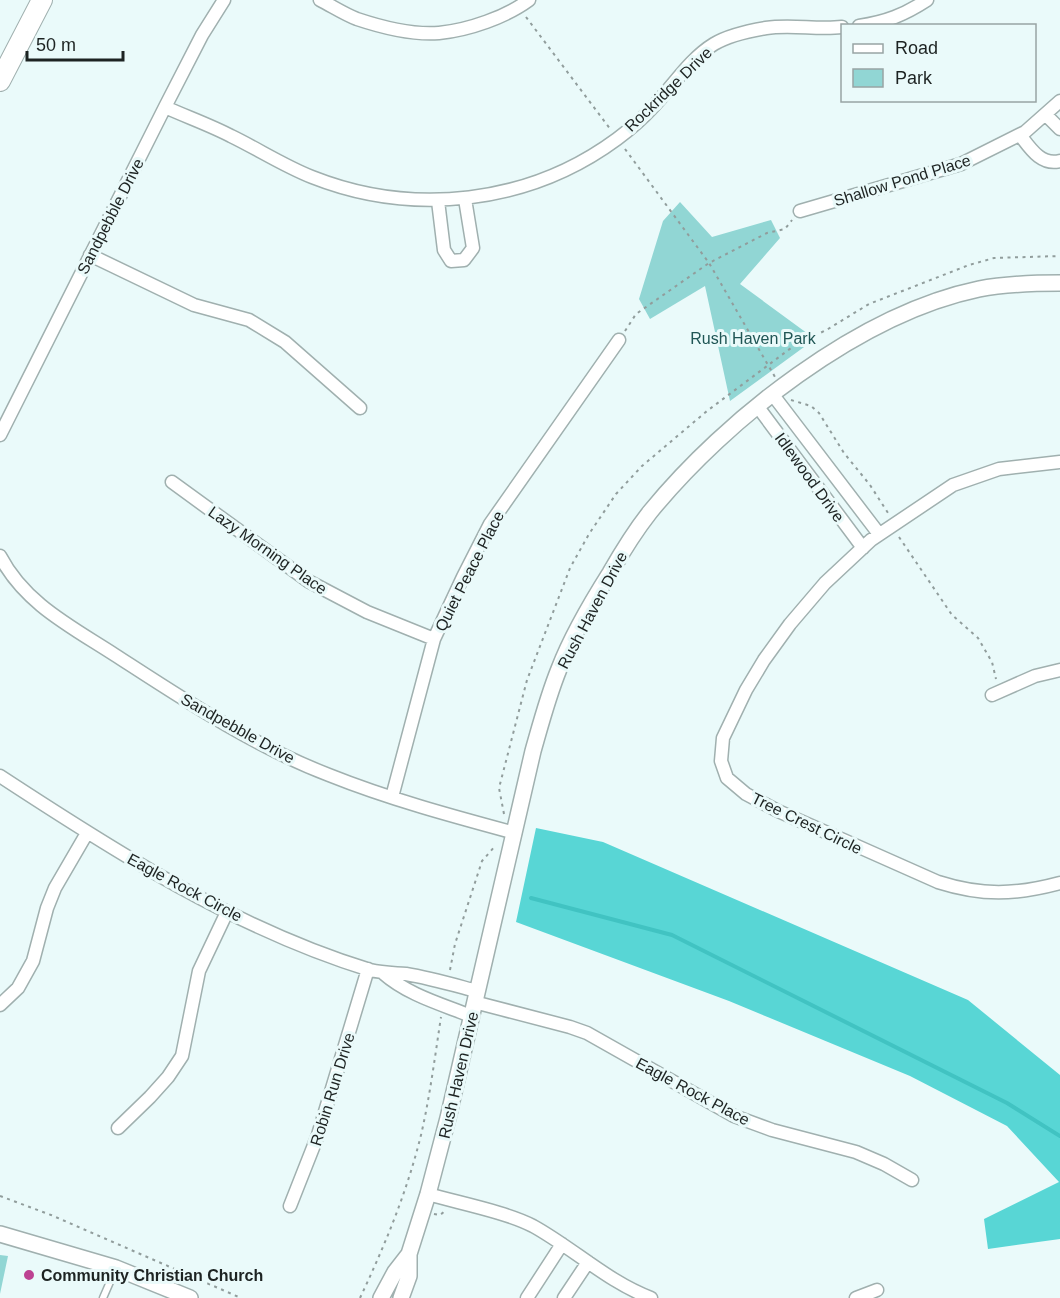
<svg xmlns="http://www.w3.org/2000/svg" width="1060" height="1298" font-family="Helvetica,sans-serif">
<rect width="100%" height="100%" fill="#eafafa"/>
<path fill="#91d6d4" d="M680 202 712 237 771 220 780 238 740 284 815 339 730 401 705 286 650 319 639 299 663 221Z
M0 1255 8 1256 0 1294Z"/>
<path fill="#58d6d5" d="M536 828 603 842 968 1000 1060 1075V1239L988 1249 984 1219 1059 1182 1007 1126 910 1076 729 1001 516 922Z"/>
<g fill="none" stroke-linecap="round" stroke-linejoin="round">
<path stroke="#41c3c2" stroke-width="4" d="M531 898 672 935 1007 1103 1060 1136"/>
<defs>
<path id="service" d="M103 1298 116 1268"/>
<path id="minor" d="M320 0C332 6 344 14 357 19 381 27 414 35 439 33 469 30 506 17 529 0
M859 26C886 22 904 15 927 0
M165 107C187 117 210 125 231 136 258 149 284 166 312 177 413 217 529 204 617 139 629 130 641 120 651 109 672 88 688 60 714 44 729 35 748 31 766 28 791 24 817 30 842 27
M1046 115 1060 129
M1020 135C1030 148 1041 166 1060 161
M438 201 444 250 451 261 464 260 473 248 465 199
M800 211 961 164 1025 132 1060 101
M90 255 194 305 249 320 285 342 360 408
M773 395 879 534
M758 407 863 548
M0 435 165 107 202 35 224 0
M1060 462 999 469 953 485 871 540 825 583 790 624 764 660 746 690 723 738 721 761 727 778 746 794 778 811 938 882C982 896 1015 895 1060 883
M172 482 308 581 367 612 434 639
M0 556C25 604 72 627 115 655 183 699 253 746 329 775 389 799 452 816 515 833
M992 695 1035 676 1060 670
M0 776C116 852 236 929 370 970 382 973 394 973 406 974 430 978 454 985 477 991
M392 797 434 639 463 577 490 524 619 340
M383 973C408 995 441 1004 471 1016
M474 1002 570 1027 587 1033 734 1116 772 1130 856 1152 884 1164 912 1180
M0 1005 18 988 33 961 47 908 55 888 87 833
M118 1128 150 1097 168 1077 182 1056 199 971 227 912
M428 1194C459 1203 506 1212 533 1226 573 1248 608 1282 651 1298
M290 1206 318 1135 368 969
M527 1298 562 1244
M564 1298 588 1262
M856 1298 877 1290"/>
<path id="tertiary" d="M0 1234 116 1268 190 1298
M381 1298 395 1272 409 1254
M401 1298 409 1276V1254L428 1194 448 1118 533 751C541 723 548 696 559 669 572 635 591 603 610 573 622 552 635 531 650 512 726 419 859 314 979 289 1005 284 1033 283 1060 283"/>
<path id="primary" d="M0 81 42 0"/>
</defs>
<use href="#service" stroke="#a0b0af" stroke-width="9"/>
<use href="#minor" stroke="#a0b0af" stroke-width="15"/>
<use href="#tertiary" stroke="#a0b0af" stroke-width="18"/>
<use href="#primary" stroke="#a0b0af" stroke-width="22"/>
<path stroke="#919d9c" stroke-width="2" stroke-dasharray="3 4.5" stroke-linecap="butt" d="M526 17 611 130
M625 149 709 263 775 377
M625 331 636 314 709 263 767 233 785 229 792 220
M791 400 811 406 819 413 844 453 870 485 888 513
M899 537 952 615 978 638 992 662 996 679
M504 814 499 788 527 680 570 568 589 534 616 494 642 466 707 411 791 348 828 329 869 304 969 265 994 258 1060 256
M450 970 455 944 482 861 496 845
M0 1196 51 1215 241 1298
M434 1214 440 1215 445 1211
M360 1298C385 1245 407 1192 421 1135 430 1096 435 1056 441 1017"/>
<use href="#service" stroke="#fff" stroke-width="6"/>
<use href="#minor" stroke="#fff" stroke-width="12"/>
<use href="#tertiary" stroke="#fff" stroke-width="15"/>
<use href="#primary" stroke="#fff" stroke-width="20"/>
</g>
<circle fill="#bd4292" stroke="#eafafa" stroke-width="2" cx="29" cy="1275" r="6"/>
<g text-anchor="middle" stroke-width="6" stroke-linejoin="round" paint-order="stroke">
<g font-size="16" fill="#1d2322" stroke="#eafafa">
<text transform="translate(668 89) rotate(-44)" y="6">Rockridge Drive</text>
<text transform="translate(902 180) rotate(-17)" y="6">Shallow Pond Place</text>
<text transform="translate(110 216) rotate(-63)" y="6">Sandpebble Drive</text>
<text transform="translate(810 477) rotate(54)" y="6">Idlewood Drive</text>
<text transform="translate(268 550) rotate(35)" y="6">Lazy Morning Place</text>
<text transform="translate(469 571) rotate(-63)" y="6">Quiet Peace Place</text>
<text transform="translate(592 610) rotate(-62)" y="6">Rush Haven Drive</text>
<text transform="translate(238 728) rotate(29)" y="6">Sandpebble Drive</text>
<text transform="translate(807 823) rotate(26)" y="6">Tree Crest Circle</text>
<text transform="translate(185 887) rotate(28)" y="6">Eagle Rock Circle</text>
<text transform="translate(458 1075) rotate(-77)" y="6">Rush Haven Drive</text>
<text transform="translate(332 1089) rotate(-73)" y="6">Robin Run Drive</text>
<text transform="translate(693 1091) rotate(28)" y="6">Eagle Rock Place</text>
</g>
<g font-size="16" fill="#205655" stroke="#eafafa">
<text x="753" y="344">Rush Haven Park</text>
</g>
<g font-size="16" font-weight="bold" fill="#1d2322" stroke="#eafafa" text-anchor="start">
<text x="41" y="1281">Community Christian Church</text>
</g>
</g>
<rect x="841" y="24" width="195" height="78" fill="#eafafa" stroke="#98a4a4" stroke-width="1.5"/>
<rect x="853" y="44" width="30" height="9" fill="#ffffff" stroke="#98a4a4" stroke-width="1.5"/>
<text x="895" y="54" font-size="18" fill="#1d2322">Road</text>
<rect x="853" y="69" width="30" height="18" fill="#91d6d4" stroke="#98a4a4" stroke-width="1.5"/>
<text x="895" y="84" font-size="18" fill="#1d2322">Park</text>
<path d="M27 51v9h96v-9" fill="none" stroke="#1d2322" stroke-width="3"/>
<text x="36" y="51" font-size="18" fill="#1d2322" stroke="#eafafa" stroke-width="4.5" paint-order="stroke">50 m</text>
</svg>
